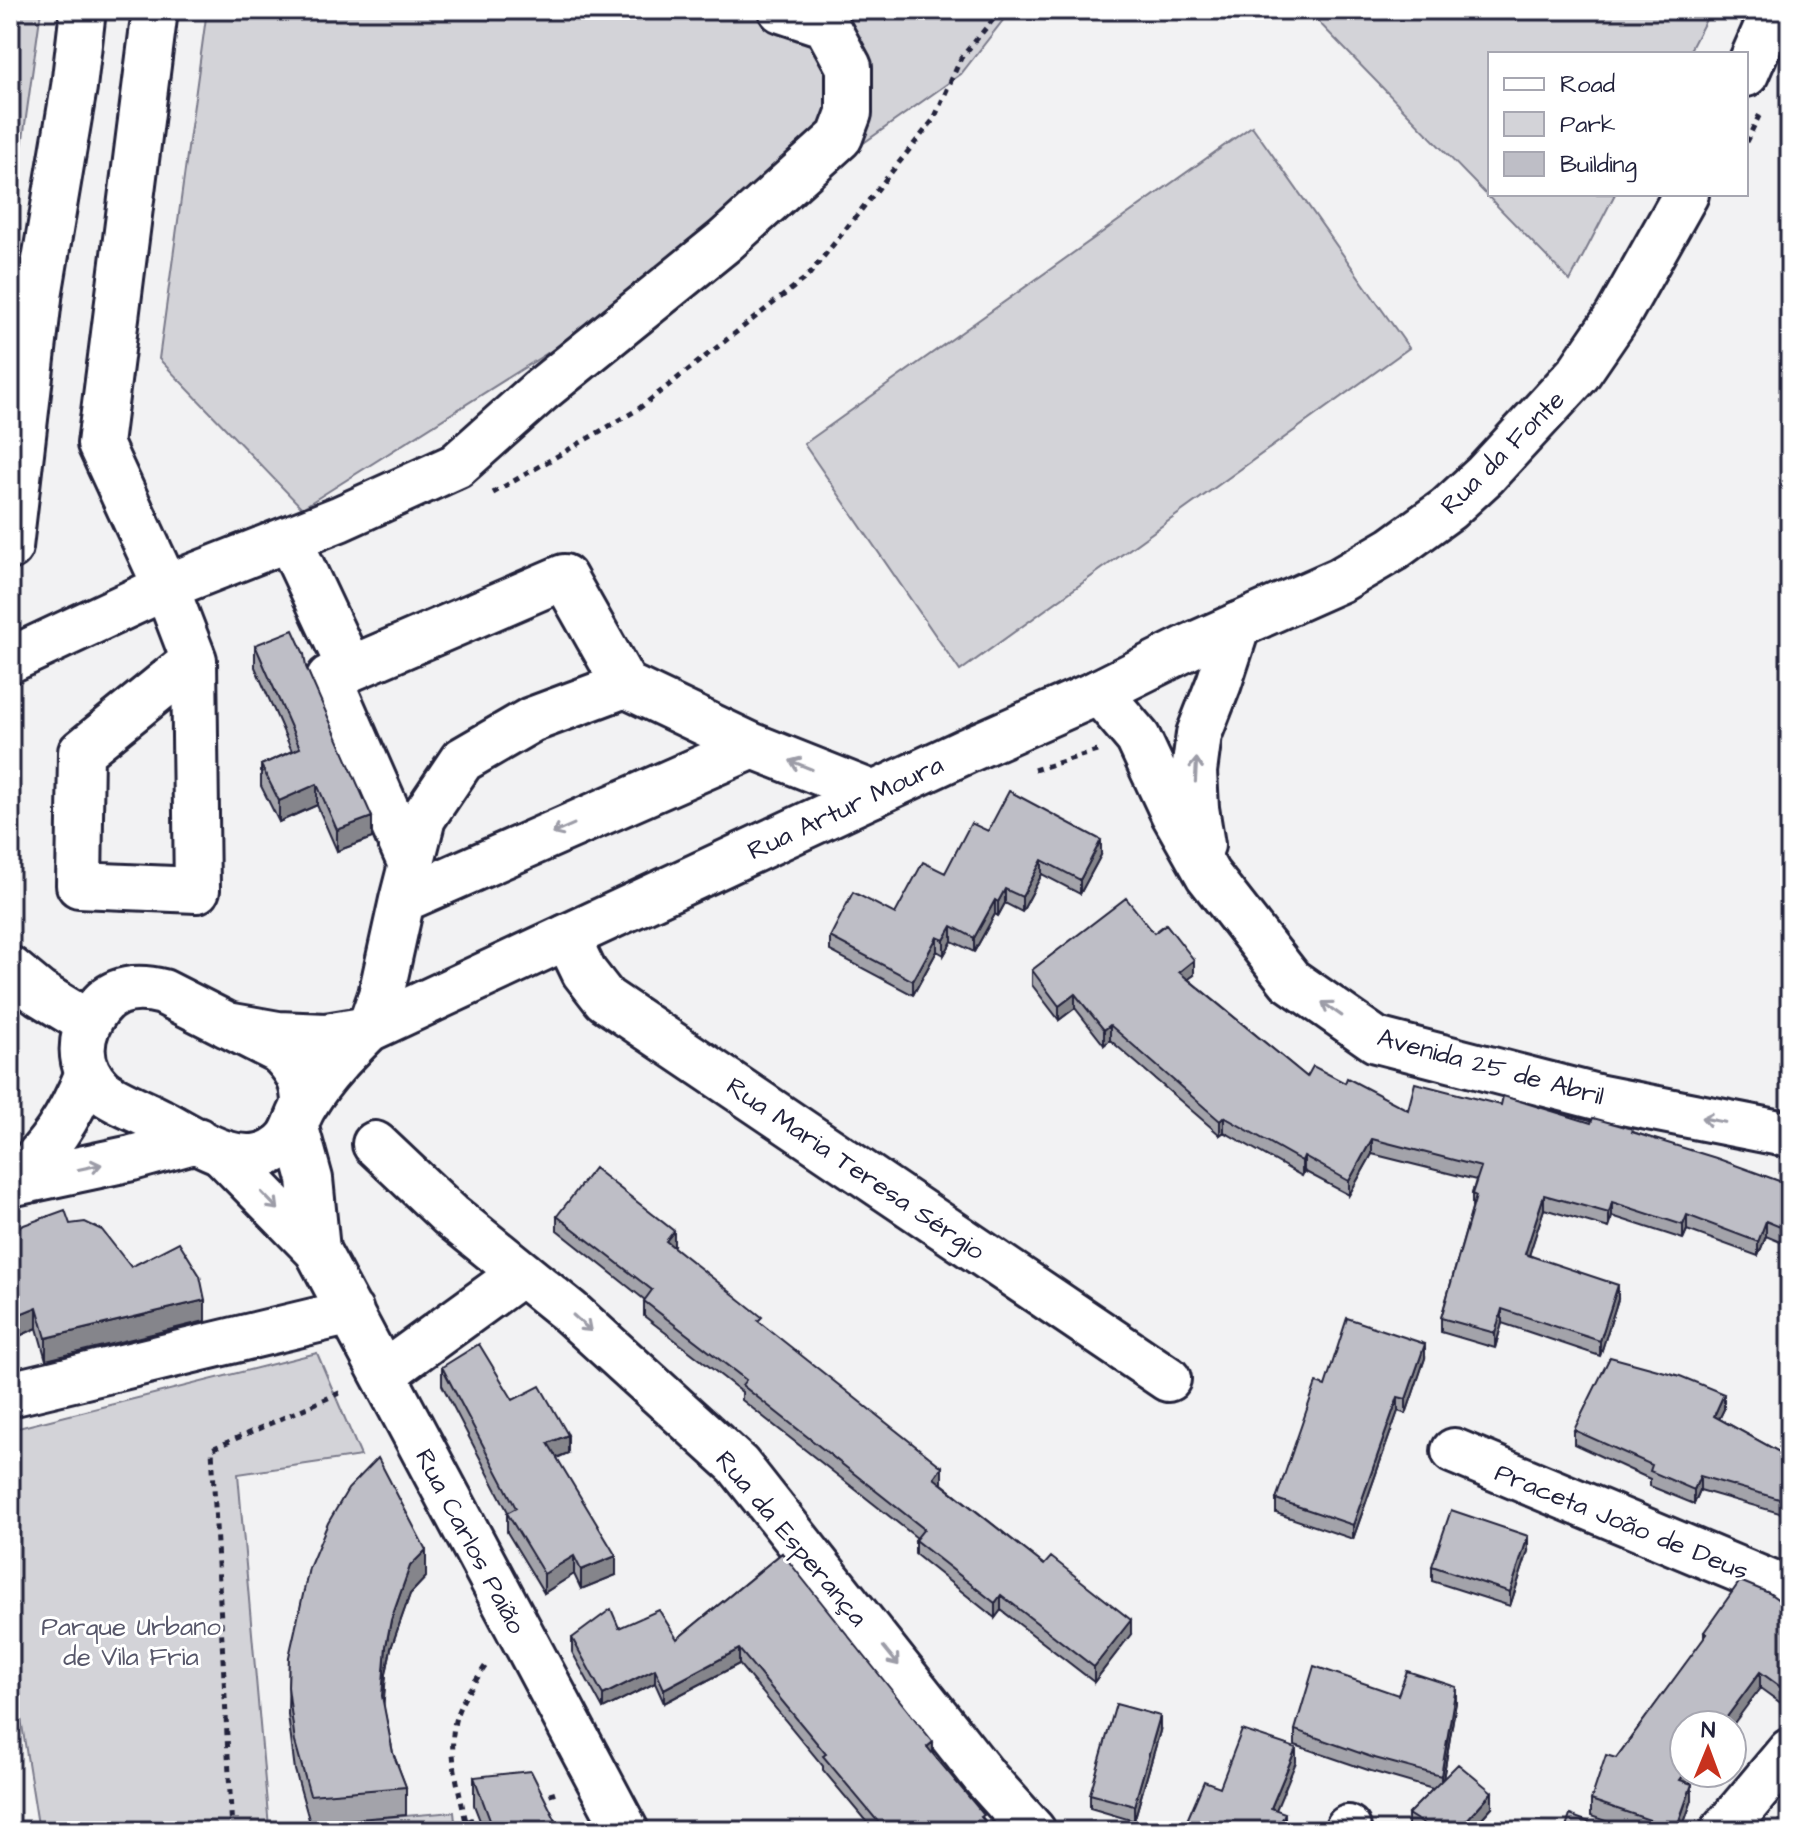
<svg xmlns="http://www.w3.org/2000/svg" width="1800" height="1841" font-family="'Architects Daughter',sans-serif">
<rect width="100%" height="100%" fill="#f2f2f3"/>
<filter id="ink" filterUnits="userSpaceOnUse"><feTurbulence type="fractalNoise" baseFrequency=".0125" numOctaves="2"/><feDisplacementMap in="SourceGraphic" scale="16" xChannelSelector="R" yChannelSelector="G"/><feConvolveMatrix kernelMatrix="1 2 1 2 8 2 1 2 1" color-interpolation-filters="sRGB"/></filter>
<g filter="url(#ink)">
<path fill="#d3d3d8" stroke="#7a7a8a" stroke-width="2" d="M10 10H41L10 232Z
M207 10H1011L961 74 725 241 302 508 159 359Z
M1307 10H1711L1688 54H1490V194H1615L1570 281Z
M1252 126 1409 348 960 671 804 444Z
M317 1353 361 1456 238 1474 269 1827 454 1812 456 1831H39L10 1650V1430Z"/>
<g fill="none" stroke-linecap="round" stroke-linejoin="round">
<defs>
<path id="minor" d="M155 10 100 444 166 587 194 660 81 752 79 885 197 890 194 660
M289 539 350 669
M10 547 40 290 74 87 83 10
M10 660 166 587 339 519 456 466 540 391 725 241 840 137 849 113V67L826 25 781 10
M625 685 753 746
M1099 692 1138 738 1173 813 1208 875 1290 980 1376 1040 1597 1097 1790 1135
M1202 845 1196 808 1194 772 1199 734 1219 683 1238 625
M402 900 423 818 462 760 531 720 625 685 564 577 329 678 411 865
M567 937 584 972 605 999 1168 1379
M10 969 39 993 87 1022
M369 1029 381 995 402 900 753 746 874 794
M296 1128 310 1179 317 1250
M375 1144 450 1215 570 1312 738 1465 987 1780 1033 1831
M222 1153 317 1250 626 1831
M383 1374 522 1273
M10 1394 351 1312
M1454 1451 1790 1591
M1347 1831 1348 1828
M1723 1831 1790 1751"/>
<path id="major" d="M1746 74 1774 10
M227 1025 278 1034 326 1036 369 1029 968 750 1099 692 1191 646 1340 580 1393 549 1448 509 1485 475 1578 374 1617 317 1686 194
M304 1105C304 1081 296 1067 279 1051L163 992C139 986 114 987 98 1008 78 1034 76 1066 101 1090 115 1102 144 1112 160 1121 192 1137 236 1171 273 1151 297 1138 293 1122 306 1103 323 1075 346 1052 369 1029
M14 1183C51 1145 68 1122 88 1073
M10 1184 132 1158 197 1140"/>
</defs>
<use href="#minor" stroke="#22223b" stroke-width="50"/>
<use href="#major" stroke="#22223b" stroke-width="50"/>
<path stroke="#22223b" stroke-width="5" stroke-dasharray="6 6" stroke-linecap="butt" d="M1746 142 1760 114
M493 493 637 410 808 276 934 119 961 58 1001 10
M1034 770 1097 751
M538 1798 559 1791
M232 1831 212 1449 344 1391
M360 1831 466 1822 483 1816
M468 1831C461 1796 446 1753 456 1717 462 1698 477 1679 488 1662"/>
<use href="#minor" stroke="#fff" stroke-width="44"/>
<use href="#major" stroke="#fff" stroke-width="44"/>
</g>
<path fill="#a3a3aa" stroke="#22223b" stroke-width="2" d="M255 645 306 667 372 838 337 851 317 805 279 822 261 786V765L292 751 255 667Z
M988 831 1101 855 1080 894 1042 874 1022 912 1005 903 998 916 995 914 974 952 952 941 944 955 937 951 913 995 830 951V937L895 914 945 873Z
M1154 933 1194 975 1188 979 1307 1077 1345 1083 1408 1110 1501 1105 1591 1123 1633 1132 1790 1185V1246L1766 1236 1758 1256 1687 1230 1683 1239 1612 1216 1609 1228 1544 1209 1529 1255 1618 1299 1600 1356 1502 1323 1495 1348 1441 1332V1318L1472 1209V1194L1476 1180 1372 1154 1349 1195 1304 1171 1302 1176 1224 1132 1220 1135 1110 1040 1104 1045 1075 1008 1059 1020 1032 985V970Z
M557 1216 674 1245 673 1247 942 1482 941 1483 1131 1634 1094 1682 1001 1610 995 1618 915 1554V1540L917 1538 742 1400V1392L644 1316V1301L645 1300 557 1230Z
M70 1224 131 1267 205 1321 46 1360 37 1328 15 1338 10 1323V1230Z
M1425 1358 1406 1414 1398 1411 1353 1539 1276 1513V1499L1325 1386Z
M442 1367 513 1400 568 1453 557 1458 616 1575 581 1589 574 1574 544 1593 507 1532V1513L508 1512 442 1385Z
M1724 1409 1719 1419 1790 1458V1516L1700 1490 1694 1504 1650 1486V1479L1574 1444V1430Z
M1528 1551 1510 1606 1432 1581V1566Z
M782 1553 933 1754 993 1831H874L823 1770V1766L739 1664 664 1703 655 1683 603 1709 572 1652V1638L619 1628 677 1639Z
M426 1577 410 1594 391 1648 386 1674 383 1704 393 1753 406 1787V1815L310 1823 295 1770 288 1715 289 1657Z
M1790 1608V1699L1785 1706 1760 1688 1684 1773H1697L1690 1783 1692 1800 1681 1831H1634L1591 1816V1800L1616 1758 1704 1639V1632Z
M1398 1695 1456 1702 1443 1779 1492 1807 1470 1831H1412L1408 1828V1814L1433 1789 1371 1771 1295 1745V1730Z
M1160 1731 1134 1821 1090 1808V1794Z
M474 1777 561 1831H484L474 1805Z"/>
<path fill="#85858b" stroke="#22223b" stroke-width="2" d="M317 784V805L279 822V801Z
M372 817V838L337 851V830Z
M1101 840V855L1080 894V880Z
M1042 860V874L1022 912V897Z
M1005 889V903L998 916V902Z
M995 900V914L974 952V938Z
M952 926V941L944 955V940Z
M937 937V951L913 995V981Z
M1194 960V975L1179 986V972Z
M1075 994V1008L1059 1020V1006Z
M1110 1025V1040L1104 1045V1030Z
M1224 1117V1132L1220 1135V1121Z
M1372 1139V1154L1349 1195V1181Z
M1304 1156V1171L1302 1176V1161Z
M1544 1195V1209L1525 1268V1254Z
M1612 1202V1216L1609 1228V1213Z
M1687 1215V1230L1683 1239V1225Z
M1766 1221V1236L1758 1256V1242Z
M674 1231V1245L666 1256V1241Z
M1618 1285V1299L1600 1356V1341Z
M205 1300V1321L46 1360V1338Z
M37 1307V1328L15 1338V1316Z
M1502 1309V1323L1495 1348V1333Z
M1425 1344V1358L1406 1414V1399Z
M1724 1394V1409L1714 1430V1416Z
M1398 1397V1411L1353 1539V1525Z
M568 1435V1453L548 1461V1443Z
M942 1467V1482L934 1492V1478Z
M1700 1476V1490L1694 1504V1490Z
M1528 1536V1551L1510 1606V1592Z
M426 1550V1577L410 1594 391 1648 386 1674 382 1724V1696L386 1646 391 1620 410 1566Z
M574 1556V1574L544 1593V1574Z
M616 1556V1575L581 1589V1570Z
M1001 1595V1610L995 1618V1603Z
M1131 1620V1634L1094 1682V1667Z
M739 1649V1664L664 1703V1689Z
M655 1669V1683L603 1709V1695Z
M1760 1672V1688L1732 1726 1721 1725Z
M1790 1683V1699L1785 1706V1690Z
M1456 1687V1702L1441 1791V1776Z
M1160 1716V1731L1134 1821V1806Z
M933 1742V1756L927 1747Z
M1296 1748V1762L1271 1822V1808Z
M1685 1773H1697L1680 1796V1780Z
M1692 1784V1800L1681 1831H1676Z
M1492 1792V1807L1470 1831H1457Z
M1285 1813V1828L1283 1831H1277Z"/>
<path fill="#bebec6" stroke="#22223b" stroke-width="2" d="M293 630 304 654 306 667 372 817 337 830 317 784 279 801 261 765 300 748 255 645Z
M1009 791 1101 840 1080 880 1042 860 1022 897 1005 889 998 902 995 900 974 938 952 926 944 940 937 937 913 981 830 937 853 892 895 914 923 862 945 873 971 823 988 831Z
M1126 898 1154 933 1166 924 1194 960 1179 972 1307 1077 1313 1066 1345 1083 1347 1078 1408 1110 1415 1083 1501 1105 1503 1096 1591 1123 1593 1118 1633 1129 1632 1132 1716 1158 1790 1185V1231L1766 1221 1758 1242 1687 1215 1683 1225 1612 1202 1609 1213 1544 1195 1525 1254 1618 1285 1600 1341 1502 1309 1495 1333 1441 1318 1476 1196 1472 1194 1481 1167 1372 1139 1349 1181 1304 1156 1302 1161 1224 1117 1220 1121 1110 1025 1104 1030 1075 994 1059 1006 1032 970Z
M594 1168 674 1231 666 1241 762 1317 758 1321 942 1467 934 1478 1044 1565 1051 1557 1131 1620 1094 1667 1001 1595 995 1603 915 1540 924 1529 742 1385 746 1380 644 1301 652 1290 557 1216Z
M65 1210 70 1224 85 1222 102 1230 131 1267 179 1242 200 1276 205 1300 46 1338 37 1307 15 1316 10 1302V1230Z
M1347 1318 1425 1344 1406 1399 1398 1397 1353 1525 1276 1499 1316 1383 1325 1386Z
M479 1344 513 1400 540 1386 568 1435 548 1443 616 1556 581 1570 574 1556 544 1574 507 1513 516 1508 442 1367Z
M1610 1357 1680 1376 1724 1394 1714 1416 1790 1458V1502L1700 1476 1694 1490 1650 1471 1652 1465 1574 1430Z
M378 1458 426 1550 410 1566 391 1620 386 1646 382 1696 393 1753 406 1787 310 1795 295 1742 288 1687 289 1657 309 1568 328 1523 348 1489Z
M1451 1510 1528 1536 1510 1592 1432 1566Z
M782 1553 933 1742 927 1747 984 1815 981 1817 993 1831H876L874 1829 880 1824 823 1756 826 1754 739 1649 664 1689 655 1669 603 1695 572 1638 611 1609 619 1628 659 1610 677 1639Z
M1740 1581 1769 1593 1790 1608V1683L1785 1690 1760 1672 1721 1725H1684V1773H1685L1680 1780 1692 1784 1676 1829 1591 1800 1606 1755 1616 1758 1707 1634 1704 1632Z
M1314 1666 1398 1695 1407 1671 1456 1687 1441 1776 1371 1757 1295 1730Z
M1116 1704 1160 1716 1134 1806 1090 1794Z
M1242 1730 1296 1748 1271 1808 1285 1813 1277 1831H1185V1825L1204 1781 1220 1787Z
M1458 1764 1492 1792 1457 1831H1435L1408 1814Z
M531 1771 561 1831H494L474 1777Z
M1570 1815 1612 1831H1565Z
M1790 1815V1831H1781Z
M787 1826 789 1831H779Z"/>
<defs><path id="oneway-shaft" d="M-6 0H5M1.5-3L5.5 0L1.5 3" fill="none" stroke-width="1.6" stroke-linecap="round" stroke-linejoin="round" transform="scale(2)"/></defs>
<g stroke="#9c9ca7">
<use href="#oneway-shaft" transform="translate(801 765) rotate(-158)"/>
<use href="#oneway-shaft" transform="translate(1196 770) rotate(-87)"/>
<use href="#oneway-shaft" transform="translate(563 829) rotate(156)"/>
<use href="#oneway-shaft" transform="translate(1332 1009) rotate(-145)"/>
<use href="#oneway-shaft" transform="translate(1713 1120) rotate(-169)"/>
<use href="#oneway-shaft" transform="translate(90 1167) rotate(-12)"/>
<use href="#oneway-shaft" transform="translate(270 1201) rotate(46)"/>
<use href="#oneway-shaft" transform="translate(582 1323) rotate(42)"/>
<use href="#oneway-shaft" transform="translate(891 1656) rotate(51)"/>
</g>
</g>
<g text-anchor="middle" stroke-width="6" stroke-linejoin="round" paint-order="stroke">
<g font-size="26" fill="#22223b" stroke="#fff">
<text transform="translate(1502 452) rotate(-45)" y="9">Rua da Fonte</text>
<text transform="translate(845 807) rotate(-25)" y="9">Rua Artur Moura</text>
<text transform="translate(1491 1066) rotate(15)" y="9">Avenida 25 de Abril</text>
<text transform="translate(856 1168) rotate(34)" y="9">Rua Maria Teresa Sérgio</text>
<text transform="translate(1622 1521) rotate(22)" y="9">Praceta João de Deus</text>
<text transform="translate(792 1538) rotate(50)" y="9">Rua da Esperança</text>
<text transform="translate(471 1541) rotate(62)" y="9">Rua Carlos Paião</text>
</g>
<g font-size="26" fill="#57576a" stroke="#fff">
<text x="131" y="1635">Parque Urbano<tspan x="131" dy="30">de Vila Fria</tspan></text>
</g>
</g>
<rect width="1800" height="1841" fill="none" stroke="#fff" stroke-width="40"/>
<rect x="20" y="20" width="1760" height="1801" fill="none" stroke="#22223b" stroke-width="3" filter="url(#ink)"/>
<rect x="1488" y="52" width="260" height="144" fill="#ffffff" stroke="#a7a7b1" stroke-width="2"/>
<rect x="1504" y="78" width="40" height="12" fill="#ffffff" stroke="#a7a7b1" stroke-width="2"/>
<text x="1560" y="92" font-size="24" fill="#22223b">Road</text>
<rect x="1504" y="112" width="40" height="24" fill="#d3d3d8" stroke="#a7a7b1" stroke-width="2"/>
<text x="1560" y="132" font-size="24" fill="#22223b">Park</text>
<rect x="1504" y="152" width="40" height="24" fill="#bebec6" stroke="#a7a7b1" stroke-width="2"/>
<text x="1560" y="172" font-size="24" fill="#22223b">Building</text>
<g transform="translate(1708 1749) rotate(1)"><circle r="38" fill="#ffffff" stroke="#a7a7b1" stroke-width="2"/>
<path d="M0-6L14 30L0 20L-14 30Z" fill="#c8321e"/>
<text y="-12" font-size="22" font-weight="bold" text-anchor="middle" fill="#22223b">N</text>
</g>
</svg>
